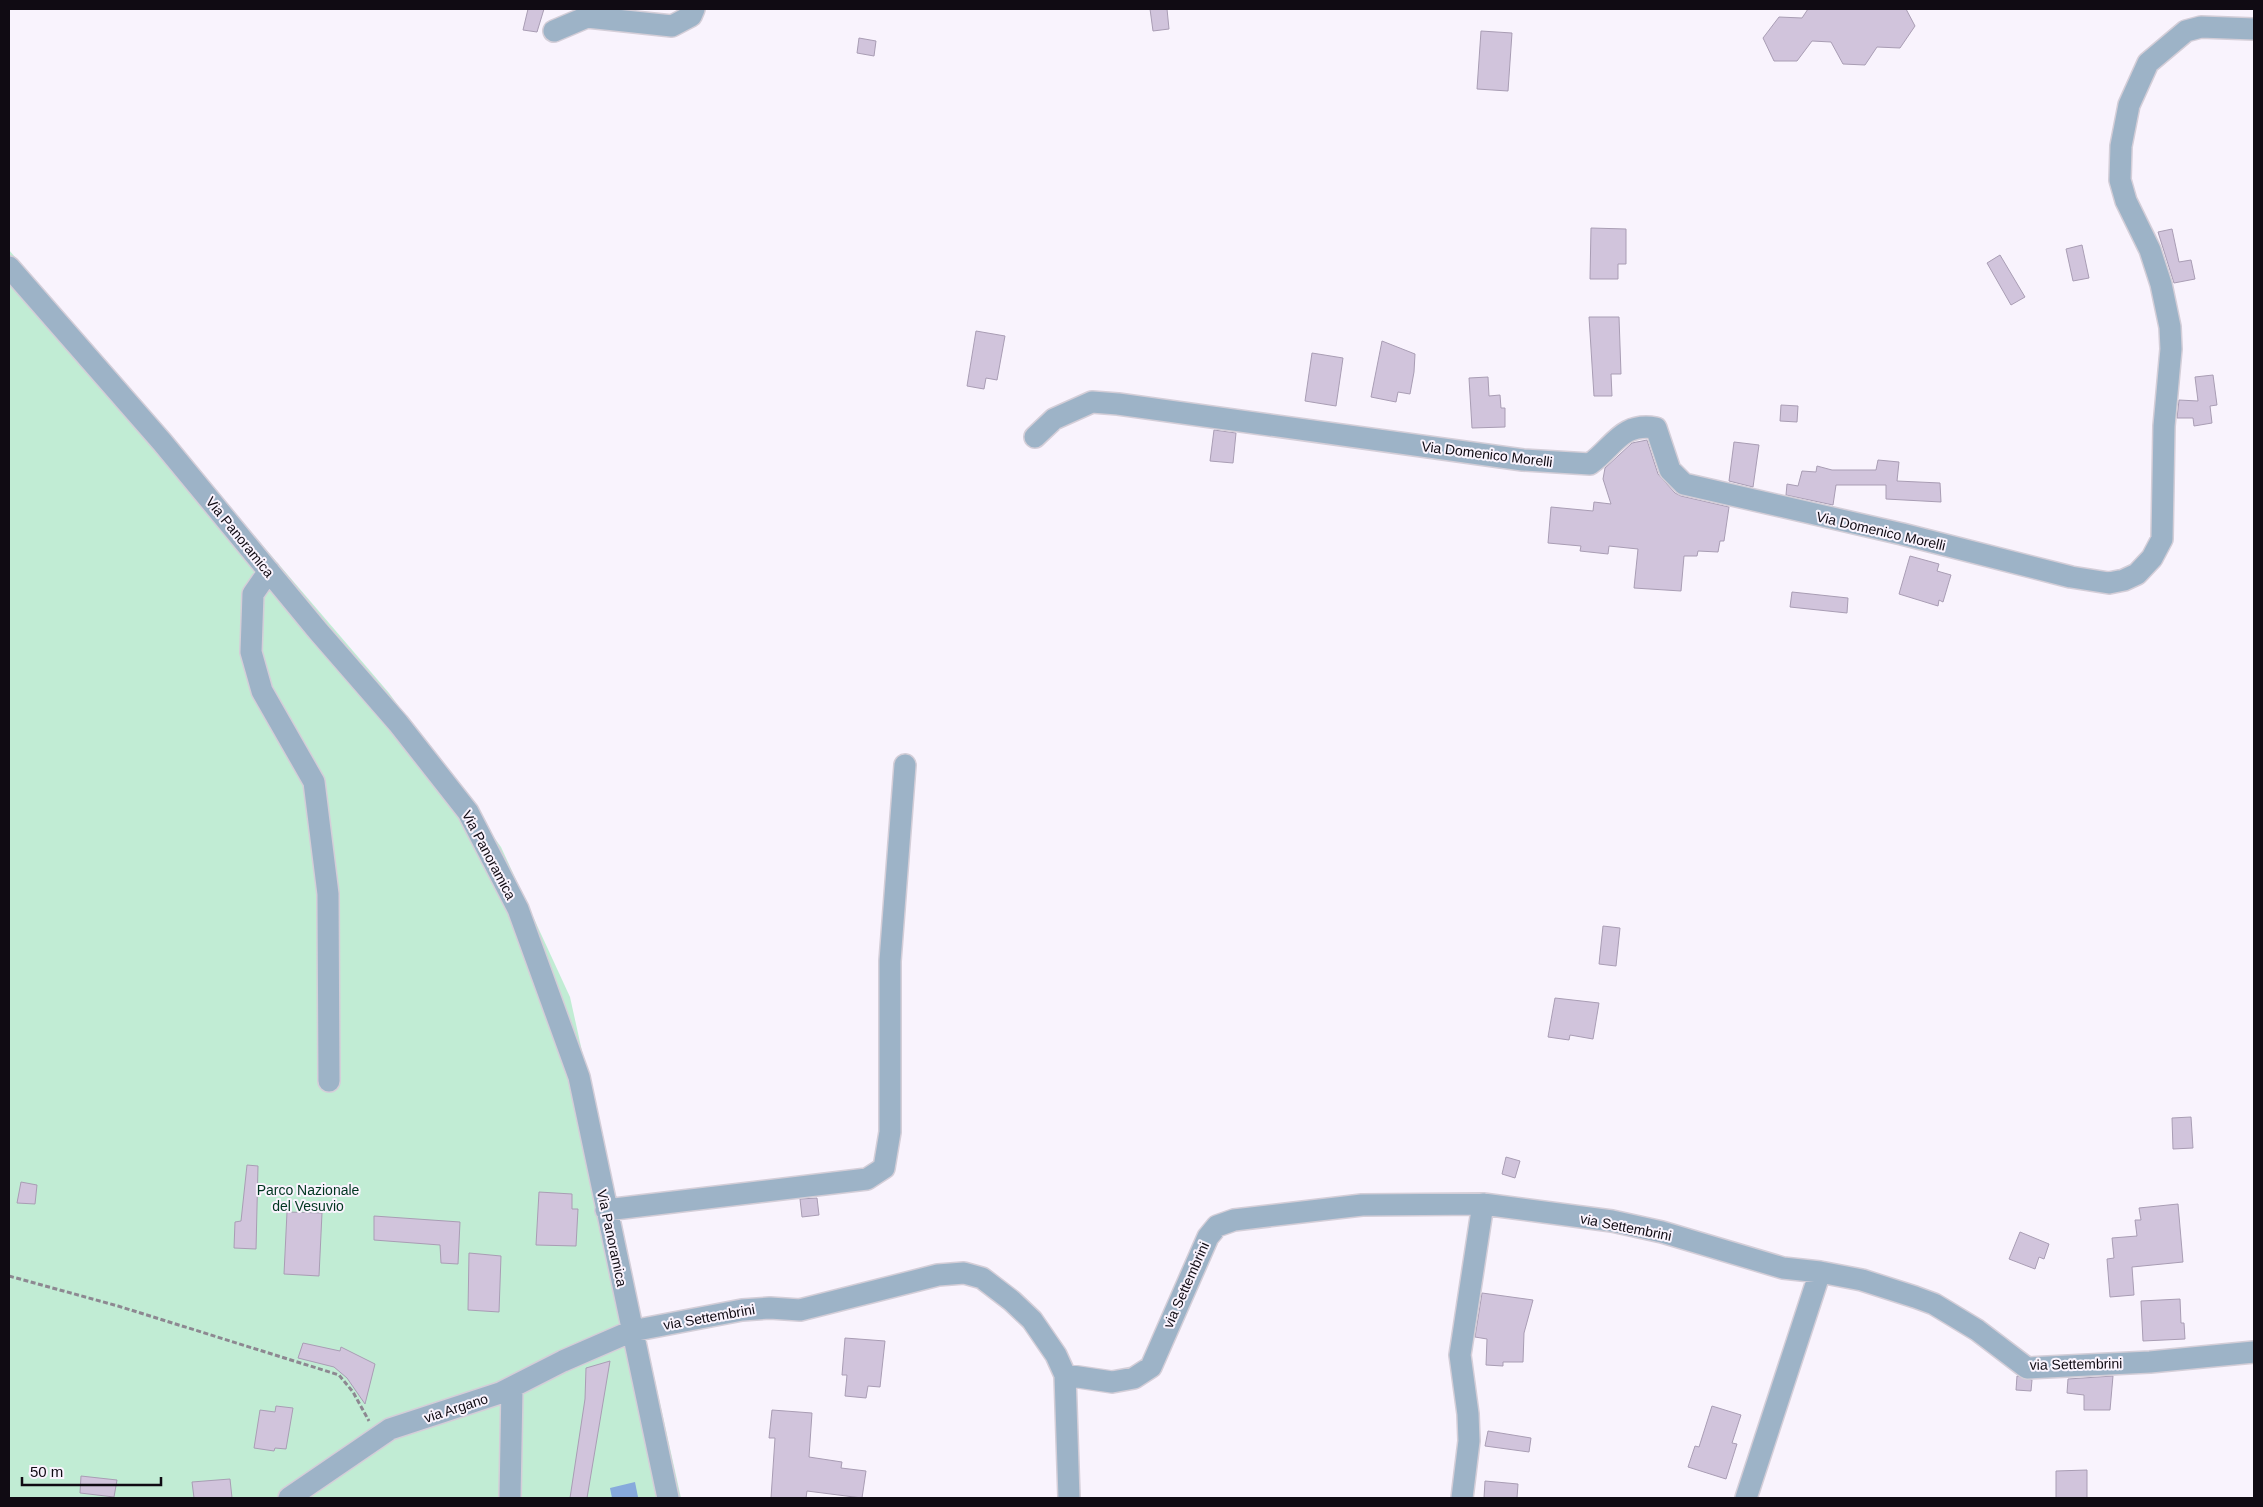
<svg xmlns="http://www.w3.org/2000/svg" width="2263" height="1507" font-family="Helvetica,sans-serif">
<rect width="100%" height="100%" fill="#f9f3fd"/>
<path fill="#c1ecd4" d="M9 250 389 693 501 847 570 997 681 1498H9Z"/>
<path fill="#87aadc" d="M635 1482 638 1497 612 1498 610 1488Z"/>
<path fill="#d1c4dc" stroke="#a99db4" d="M528 9H544L537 32 523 30Z
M1150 9H1167L1169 29 1153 31Z
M1808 9H1906L1915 26 1900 48 1877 47 1865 65 1843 64 1831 42 1812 41 1797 61H1774L1763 38 1779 17 1802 18Z
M1481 31 1512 33 1508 91 1477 89Z
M859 38 876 41 874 56 857 53Z
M1591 228 1626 229V264H1618V279H1590Z
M2172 229 2179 262 2191 260 2195 279 2174 283 2158 232Z
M2082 245 2089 278 2073 281 2066 249Z
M2000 255 2025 297 2011 305 1987 263Z
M1589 317H1619L1621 374H1611L1612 396H1594Z
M976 331 1005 336 997 380 986 378 984 389 967 386Z
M1382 341 1415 354 1414 372 1410 394 1398 392 1396 402 1371 397Z
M1312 353 1343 358 1336 406 1305 401Z
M2213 375 2217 405 2210 406 2212 423 2194 426 2193 418H2177L2179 400 2198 401 2195 377Z
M1488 377 1489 396 1500 395 1501 408H1505V427L1472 428 1469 378Z
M1781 405 1798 406 1797 422 1780 421Z
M1214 430 1236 433 1233 463 1210 461Z
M1647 440 1658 474 1675 493 1681 496 1729 507 1724 541H1720L1718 552 1698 551 1697 556H1684L1681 591 1634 588 1638 549 1609 546 1608 554 1580 551 1581 546 1548 543 1551 507 1593 511 1594 502 1611 504 1603 479 1605 468 1632 443Z
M1734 442 1759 445 1753 487 1729 481Z
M1878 460 1899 462 1897 481 1940 483 1941 502 1886 499V485H1836L1833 505 1786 495 1787 484 1798 486 1802 471 1816 472 1817 466 1832 470H1876Z
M1910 556 1939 564 1937 571 1951 575 1943 602 1939 600 1938 606 1899 594Z
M1792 592 1848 598 1847 613 1790 607Z
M1603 926 1620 928 1616 966 1599 964Z
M1555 998 1599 1003 1593 1039 1570 1035 1569 1040 1548 1037Z
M2191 1117 2193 1148 2173 1149 2172 1118Z
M1506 1157 1520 1161 1515 1178 1502 1174Z
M247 1165 258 1166 256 1249 234 1248 235 1222 241 1221Z
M21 1182 37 1185 35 1204 17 1203Z
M539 1192 572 1194V1209H578L576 1246 536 1245Z
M817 1198 819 1215 802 1217 800 1199Z
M2178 1204 2183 1262 2132 1267 2134 1295 2110 1297 2107 1259 2114 1258 2112 1238 2137 1236 2135 1220H2141L2139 1208Z
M287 1212 322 1213 319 1276 284 1274Z
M374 1216 460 1222 458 1264 441 1263 440 1245 374 1240Z
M2020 1232 2049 1244 2044 1259 2039 1257 2035 1269 2009 1259Z
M469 1253 501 1256 499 1312 468 1310Z
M1482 1293 1533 1300 1524 1333 1523 1362H1503V1366L1486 1365 1487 1339 1475 1337Z
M2180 1299 2181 1323H2184L2185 1339 2143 1341 2141 1301Z
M845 1338 885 1341 880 1387 868 1386 866 1398 845 1396 847 1375H842Z
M303 1343 340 1351 341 1347 375 1364 365 1404 347 1378 334 1367 298 1358Z
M610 1361 587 1498H570L585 1399 586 1368Z
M2017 1376 2032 1380 2031 1391 2016 1390Z
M2113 1376 2110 1410H2084V1395L2067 1393 2068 1379Z
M276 1406 293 1408 286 1449 275 1448 274 1451 254 1448 260 1410 275 1412Z
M1712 1406 1741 1415 1732 1443 1737 1444 1726 1479 1688 1467 1695 1446 1699 1447Z
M772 1410 812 1413 809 1457 842 1462 841 1468 866 1471 862 1498 807 1491 806 1498H771L775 1438H769Z
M1488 1431 1531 1438 1529 1452 1485 1446Z
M2087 1470V1498H2056V1471Z
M81 1476 117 1480 114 1497 80 1493Z
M230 1479 232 1498H194L192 1482Z
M1485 1481 1518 1484 1517 1498H1484Z"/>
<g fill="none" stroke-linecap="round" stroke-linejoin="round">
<defs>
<path id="minor" d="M554 31 587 17 672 26 691 16 694 9
M9 267 162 442 318 631 398 723 468 812 518 909 579 1077 668 1498
M1035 437 1054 419 1092 402 1118 404 1523 460 1590 464C1614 447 1621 422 1656 428L1670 470 1684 484 1902 534 2071 577 2109 583 2124 580 2137 574 2152 558 2162 539 2164 426 2171 349 2170 327 2161 284 2150 250 2126 201 2120 180 2121 146 2129 105 2148 63 2186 31 2201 27 2254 29
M269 571 253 594 251 652 262 691 314 782 328 894 329 1081
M606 1210 867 1179 884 1168 890 1132V961L905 765
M1065 1375 1112 1382 1134 1378 1151 1367 1208 1237 1217 1226 1234 1220 1362 1205 1483 1204 1612 1221 1662 1232 1783 1268 1820 1272 1862 1280 1915 1297 1934 1304 1977 1330 2027 1368 2150 1362 2254 1352
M289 1498 390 1429 500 1393 563 1361 632 1331 742 1310 770 1308 800 1310 938 1275 964 1273 982 1278 1012 1301 1032 1320 1056 1355 1065 1375 1069 1498
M510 1498 512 1387
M1462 1498 1469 1441 1468 1414 1460 1355 1483 1204
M1746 1498 1820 1272"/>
</defs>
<use href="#minor" stroke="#d4ced8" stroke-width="24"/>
<path stroke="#8d8891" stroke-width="3" stroke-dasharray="5 2.5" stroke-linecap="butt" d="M9 1276 118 1306 339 1375 353 1392 369 1421"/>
<use href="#minor" stroke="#9db3c7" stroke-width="21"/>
</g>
<g text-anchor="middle" stroke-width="4" stroke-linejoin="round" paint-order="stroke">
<g font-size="14" fill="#100b13" stroke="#f9f3fd">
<text transform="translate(1487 454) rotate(7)" y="5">Via Domenico Morelli</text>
<text transform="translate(1881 531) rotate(13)" y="5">Via Domenico Morelli</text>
<text transform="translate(240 537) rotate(51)" y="5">Via Panoramica</text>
<text transform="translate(489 855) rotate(62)" y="5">Via Panoramica</text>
<text transform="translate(1626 1227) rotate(11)" y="5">via Settembrini</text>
<text transform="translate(612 1238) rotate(78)" y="5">Via Panoramica</text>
<text transform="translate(1186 1285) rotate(-66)" y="5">via Settembrini</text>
<text transform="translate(709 1317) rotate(-10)" y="5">via Settembrini</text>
<text transform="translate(2076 1364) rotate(-1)" y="5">via Settembrini</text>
<text transform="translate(456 1408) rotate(-18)" y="5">via Argano</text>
</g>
<g font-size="14" fill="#003620" stroke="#f9f3fd">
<text x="308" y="1195">Parco Nazionale<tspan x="308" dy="16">del Vesuvio</tspan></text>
</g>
</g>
<rect width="2263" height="1507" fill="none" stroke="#100b13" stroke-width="20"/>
<path d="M22 1477v8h139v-8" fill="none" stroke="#100b13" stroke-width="2.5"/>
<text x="30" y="1477" font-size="15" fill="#100b13" stroke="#f9f3fd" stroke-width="4" paint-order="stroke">50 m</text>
</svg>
